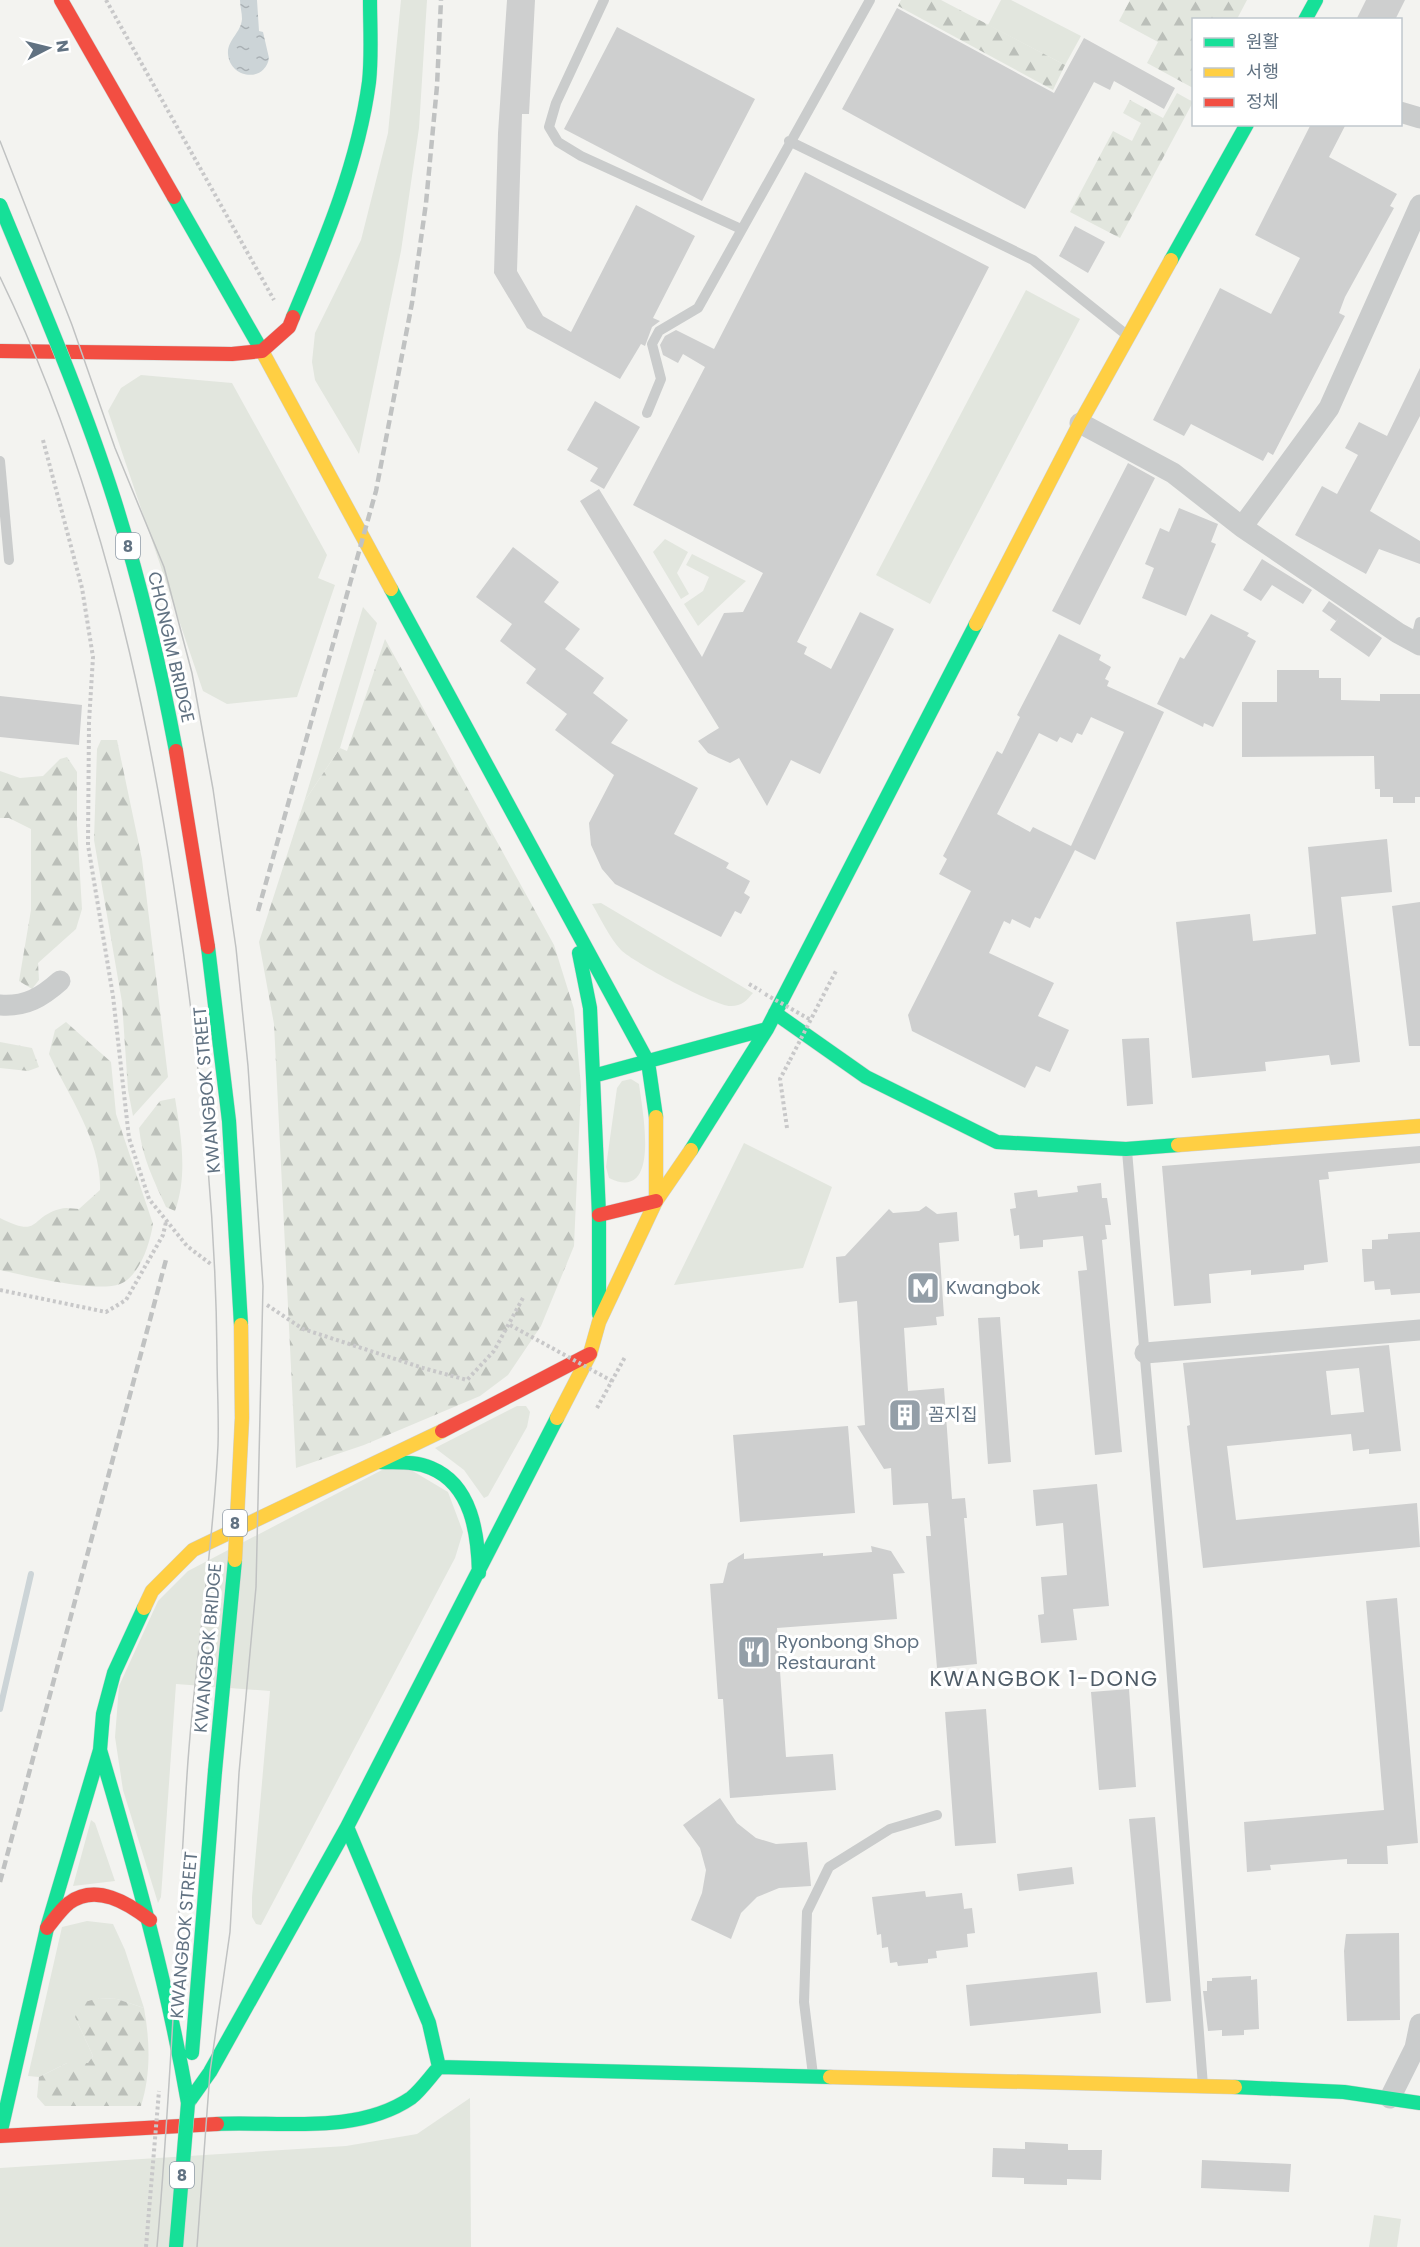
<svg xmlns="http://www.w3.org/2000/svg" width="1420" height="2247" font-family="Poppins,'Noto Sans KR',sans-serif">
<defs>
<pattern id="forest-firs" width="22" height="20" patternUnits="userSpaceOnUse" patternTransform="scale(1.5)"><rect width="22" height="20" fill="#e2e6de"/><path d="M5 1l3.5 6h-7zM16 11l3.5 6h-7z" fill="#bbbfb9"/></pattern>
<pattern id="water-ripples" width="26" height="14" patternUnits="userSpaceOnUse" patternTransform="scale(1.5)"><rect width="26" height="14" fill="#ccd4d7"/><path d="M2 4q2-2 4 0t4 0M15 11q2-2 4 0t4 0" fill="none" stroke="#a9b0b4"/></pattern>
</defs>
<rect width="100%" height="100%" fill="#f3f3f0"/>
<path fill="#e2e6de" d="M401 0H427L419 128 401 251 359 454 315 380 312 362 315 333 361 240 388 133Z
M1001 0H1011L1081 36 1065 65 988 25Z
M1026 290 1080 319 930 604 876 575Z
M141 375 232 383 327 555 318 578 335 585 297 697 227 704 203 691 108 411 121 388Z
M665 539 688 552 677 573 689 594 681 599 653 552Z
M692 554 746 581 698 626 684 604 703 591 709 577 686 565Z
M363 607 377 623 340 748 304 802Z
M601 903 753 993C746 1001 742 1006 731 1006 716 1007 633 962 621 950 609 937 601 919 592 904Z
M631 1079 639 1084C642 1109 662 1204 609 1178L606 1167 617 1088 622 1081Z
M744 1143 832 1187 803 1268 674 1285Z
M517 1406H526L530 1412 527 1427 488 1496 484 1498 464 1470 435 1448Z
M382 1470H411L448 1492 463 1532 455 1558 261 1925 256 1924 252 1917V1897L270 1691 176 1684 161 1897 158 1903 123 1790 115 1737 119 1686 158 1601 188 1571Z
M91 1820 95 1823 115 1881 73 1886Z
M87 1921 113 1924 125 1950 144 2008 117 1999 99 1998 75 2017 93 2056 88 2063H67L39 2077 28 2076 62 1927Z
M470 2098 471 2247H0V2168L346 2146 417 2134Z
M1374 2215 1401 2219 1397 2247H1369Z"/>
<path fill="url(#forest-firs)" d="M901 0H941L1065 65 1053 90 898 6Z
M1130 0H1247L1237 19 1194 20 1193 88 1147 63 1158 42 1119 21Z
M1177 93 1193 102 1120 238 1070 212 1113 131 1132 141 1141 123 1123 113 1130 100 1163 118Z
M385 639 554 945 574 1009 581 1086 574 1246 541 1326 508 1375 480 1396 364 1445 296 1468 274 1024 259 942 304 802 340 748 347 751Z
M101 740H117L142 859 168 1077 133 1116 128 1090 122 1002 94 840 97 749Z
M67 757 77 772V825L82 909 76 929 38 963 39 980 32 989 19 981 31 910V829L9 818H0V771L20 778 43 776 60 759Z
M66 1022 111 1062 116 1114 153 1224C150 1243 140 1276 120 1284 97 1293 26 1276 0 1270V1218C41 1239 29 1217 60 1209 66 1207 73 1209 79 1209L100 1190C102 1142 69 1097 49 1054L55 1030Z
M0 1042 32 1048 39 1067 28 1071 0 1068Z
M175 1098C181 1136 188 1174 175 1211L166 1207C154 1181 142 1157 139 1128L160 1101Z
M99 1998 117 1999 144 2008C150 2041 151 2074 141 2106H45L37 2097 39 2077 67 2063H88L93 2056 75 2017 81 2003Z"/>
<path fill="url(#water-ripples)" d="M240 0H257L259 31 263 32 269 58C265 83 230 79 228 54 227 40 241 33 242 19 242 13 240 6 240 0Z"/>
<g fill="none" stroke-linecap="round" stroke-linejoin="round">
<path stroke="#ccd4d7" stroke-width="6" d="M0 1709 31 1574"/>
</g>
<path fill="#cecfcf" fill-rule="evenodd" d="M507 0H535L529 114H522L517 271 543 316 571 332 636 205 695 236 653 318 660 321 652 327 645 346 641 344 620 379 527 328 494 273 498 133Z
M1366 0H1405L1395 20H1356Z
M897 8 1054 93 1084 38 1175 88 1164 109 1114 81 1110 90 1094 82 1025 209 842 109Z
M617 27 755 99 702 201 564 129Z
M1311 124H1346L1329 157 1397 194 1390 206 1394 208 1345 297 1339 313 1345 316 1273 455 1268 452 1263 461 1191 424 1184 436 1153 420 1220 288 1271 314 1300 258 1255 235Z
M805 172 989 267 797 642 807 647 804 654 831 669 860 612 894 629 820 774 791 760 767 806 739 758 730 763 708 753 698 741 719 728 580 501 599 489 702 657 724 613 743 612 763 573 633 505 705 367 683 354 678 363 663 355 660 345 665 336 676 330 714 349Z
M1075 226 1105 242 1088 273 1059 256Z
M1420 368V416L1370 511 1420 541V564L1379 549 1366 574 1295 535 1322 486 1337 494 1358 455 1345 448 1359 422 1387 436Z
M595 401 640 427 604 489 590 481 598 468 567 450Z
M1128 463 1155 478 1080 625 1052 611Z
M1179 508 1218 524 1211 542 1216 544 1186 616 1142 598 1154 568 1145 564 1160 528 1169 532Z
M513 547 559 582 544 602 580 629 565 649 604 678 593 693 628 720 611 743 698 788 674 834 729 863 726 868 750 881 744 893 750 897 741 914 735 911 721 937 615 884 602 869 591 845 589 823 614 775 555 730 567 714 526 683 536 669 500 641 512 624 476 597Z
M1262 559 1312 590 1303 604 1272 585 1261 601 1243 590Z
M1329 601 1382 638 1369 657 1330 630 1339 617 1336 621 1322 611Z
M1211 614 1249 633 1247 636 1256 641 1213 727 1204 723 1203 727 1157 704 1180 657 1184 659Z
M1059 634 1101 655 1099 660 1111 667 1105 679 1109 681 1107 686 1164 712 1095 860 1075 850 1040 919 1035 917 1030 928 1012 919 1010 924 1004 921 989 953 1054 983 1038 1016 1069 1030 1050 1072 1036 1066 1025 1088 912 1031 908 1015 971 891 939 874 947 859 943 856 997 751 1002 754 1020 717 1017 715ZM1091 717 1124 732 1071 846 1033 827 1030 832 997 814 1039 733 1057 742 1060 737 1072 743 1077 733 1082 735Z
M1277 670H1319V678H1341V700L1380 701V694H1420V797H1415V803H1393V797H1380V789H1375L1374 756 1242 757V702H1277Z
M0 696 82 705 79 745 0 737Z
M1387 839 1392 892 1341 897 1360 1062 1331 1065 1329 1055 1265 1062 1266 1071 1192 1078 1176 922 1250 914 1253 941 1316 934 1308 847Z
M1420 902V1046H1409L1392 906Z
M1149 1038 1153 1104 1127 1106 1122 1039Z
M1420 1146V1163L1328 1172 1329 1179 1319 1180 1328 1262 1304 1265V1270L1251 1275V1270L1209 1274 1211 1303 1174 1306 1162 1166Z
M1101 1183 1102 1198H1107L1111 1225H1105L1107 1239 1102 1240 1122 1452 1095 1455 1078 1271 1087 1270 1083 1236 1043 1240V1247L1020 1249 1019 1235 1014 1236 1010 1209 1016 1208 1014 1193 1037 1190 1038 1197 1078 1192 1077 1186Z
M926 1206 937 1214 957 1212 959 1241 939 1243 944 1316 936 1317 937 1325 904 1328 908 1391 944 1388 952 1499 965 1498 967 1518H964L977 1664 937 1668 926 1536H931L928 1503 893 1505 891 1468 884 1469 857 1426 865 1425 857 1301 839 1303 836 1257 845 1256 889 1209 893 1213 919 1211Z
M1420 1232V1293L1391 1295 1390 1289 1375 1290 1374 1281 1364 1282 1362 1249H1372V1240L1388 1239V1234Z
M1000 1317 1011 1462 988 1464 978 1318Z
M1389 1345 1401 1451 1369 1454V1449L1353 1451 1351 1434 1227 1446 1236 1520 1417 1503 1420 1547 1203 1568 1187 1426 1190 1425 1183 1363ZM1359 1368 1364 1412 1331 1415 1326 1371Z
M848 1426 855 1513 740 1522 733 1435Z
M1097 1484 1109 1606 1073 1609 1077 1640 1041 1643 1038 1615 1044 1614 1041 1577 1067 1575 1063 1523 1036 1526 1033 1490Z
M871 1546 891 1551 905 1573 893 1574 897 1619 777 1628 786 1757 833 1754 836 1790 730 1798 723 1699H718L710 1584 723 1583 728 1563 744 1553V1559L823 1553V1556L872 1552Z
M1397 1598 1418 1843 1387 1846 1388 1864H1347V1859L1270 1865 1271 1870 1247 1872 1244 1822 1384 1810 1366 1601Z
M1129 1689 1136 1787 1099 1790 1091 1692Z
M986 1709 996 1843 955 1846 945 1712Z
M720 1798 737 1823 756 1838 776 1844 807 1842 811 1886 779 1888 757 1897 741 1913 731 1939 691 1920 702 1893 706 1870 700 1848 683 1825Z
M1155 1817 1171 2001 1146 2003 1129 1819Z
M1072 1867 1074 1884 1019 1891 1017 1874Z
M925 1891 926 1897 962 1893 964 1909 972 1908 975 1933 967 1934 968 1947 936 1951 937 1958 928 1959V1963L898 1966 897 1962 890 1963 888 1947 882 1948 881 1934 877 1935 872 1897Z
M1399 1933 1400 2020 1347 2021 1344 1951 1346 1934Z
M1097 1972 1101 2013 970 2026 966 1985Z
M1251 1976V1980L1257 1979 1259 2029 1244 2030V2035L1222 2036V2030L1208 2031 1203 1991H1207V1981H1212V1978Z
M1025 2142 1068 2144V2150H1102L1101 2180 1067 2179V2185L1024 2184V2178L992 2177 993 2148 1025 2149Z
M1202 2160 1291 2164 1289 2192 1201 2188Z"/>
<g fill="none" stroke-linecap="round" stroke-linejoin="round">
<defs>
<path id="fast" d="M1305 20 1316 0
M174 197 262 351
M1171 260 1247 124
M293 317C325 241 358 164 369 82 372 56 370 27 370 0
M391 589 648 1062 656 1117
M579 953 590 1008 599 1215V1314
M775 1013 866 1077 997 1142 1126 1149 1178 1145
M593 1076 767 1029
M691 1150 767 1029 976 624
M380 1462C397 1463 415 1461 431 1468 472 1485 478 1534 479 1573
M100 1750C135 1868 167 1982 188 2103
M192 2053 215 1771
M439 2067 429 2023 347 1827 557 1418
M1235 2087 1344 2092 1420 2103
M188 2103 210 2072 347 1827
M217 2124C279 2121 357 2135 411 2098 421 2090 430 2077 439 2067L830 2077
M0 2135 47 1928 100 1750 103 1714 114 1673 144 1608"/>
<path id="slow" d="M262 351 391 589
M976 624 1080 423 1171 260
M1178 1145 1420 1126
M656 1201V1117
M557 1418 590 1354 599 1322 656 1201 691 1150
M144 1608 152 1591 193 1550 442 1431
M830 2077 1235 2087"/>
<path id="jam" d="M61 0 174 197
M0 351 232 354 262 351 289 327 293 317
M599 1215 656 1201
M442 1431 590 1354
M47 1928C54 1920 60 1910 69 1903 96 1883 128 1903 150 1920
M0 2136 217 2124"/>
</defs>
<use href="#fast" stroke="#cfd1d0" stroke-width="15"/>
<use href="#slow" stroke="#cfd1d0" stroke-width="15"/>
<use href="#jam" stroke="#cfd1d0" stroke-width="15"/>
<path stroke="#c8c8c9" stroke-width="4" stroke-dasharray="3 3" stroke-linecap="butt" d="M106 0 274 300
M43 440 82 588 93 657 89 722 88 845 113 996 129 1138 149 1199 187 1246 212 1265
M749 984 761 991
M826 990 837 969
M787 1128 780 1079 790 1060
M0 1290 106 1312 126 1300 163 1235 166 1222
M267 1305 303 1329 423 1368 467 1380 494 1351 524 1296
M597 1408 625 1357"/>
<path stroke="#cacccc" stroke-width="10" d="M604 0 556 103 549 127 558 142 581 156 741 229
M789 141 1033 260 1128 336
M647 413 661 379 652 344 659 331 698 308 870 0
M0 461 9 560
M1415 642 1420 622
M1127 1151 1167 1612 1203 2086
M813 2075 804 2002 807 1912 829 1867 890 1829 937 1815"/>
<path stroke="#cacccc" stroke-width="21" d="M1400 112 1420 118
M1080 423 1173 473 1242 527 1398 633 1420 645
M1242 527 1329 408 1420 205
M0 1005C26 1007 42 997 60 981
M1145 1353 1420 1330
M1390 2098 1415 2048 1420 2024"/>
<use href="#fast" stroke="#16e098" stroke-width="14"/>
<use href="#slow" stroke="#ffcf43" stroke-width="14"/>
<use href="#jam" stroke="#f24e42" stroke-width="14"/>
<path stroke="#c0c2c2" stroke-width="1.5" d="M0 141 72 325 115 448 164 567 192 673 213 789 236 948 248 1066 263 1286 256 1587 239 1773 230 1932 210 2072 197 2247
M0 277C116 516 164 782 195 1043 208 1147 216 1250 217 1354 217 1384 219 1415 218 1445 213 1555 194 1665 187 1775 177 1933 171 2090 157 2247"/>
<path stroke="#c0c2c2" stroke-width="4.5" stroke-dasharray="9 4.5" stroke-linecap="butt" d="M258 911 376 491 412 303 426 203 437 86 441 0
M0 1882 167 1256"/>
<defs>
<path id="fast-bridge" d="M0 205C40 302 82 399 114 499 140 581 160 666 176 751
M208 947 229 1121 241 1325
M215 1771 235 1560
M176 2247 188 2103"/>
<path id="slow-bridge" d="M235 1560 242 1418 241 1325"/>
<path id="jam-bridge" d="M176 751 208 947"/>
</defs>
<use href="#fast-bridge" stroke="#cfd0cf" stroke-width="15" stroke-linecap="butt"/>
<use href="#slow-bridge" stroke="#cfd0cf" stroke-width="15" stroke-linecap="butt"/>
<use href="#jam-bridge" stroke="#cfd0cf" stroke-width="15" stroke-linecap="butt"/>
<path stroke="#c8c8c9" stroke-width="4" stroke-dasharray="3 3" stroke-linecap="butt" d="M765 994 811 1020
M790 1060 826 990
M510 1325 612 1381
M146 2247 159 2091"/>
<use href="#fast-bridge" stroke="#16e098" stroke-width="14"/>
<use href="#slow-bridge" stroke="#ffcf43" stroke-width="14"/>
<use href="#jam-bridge" stroke="#f24e42" stroke-width="14"/>
</g>
<defs>
<symbol id="metro-square" viewBox="-11 -11 22 22"><rect x="-9" y="-9" width="18" height="18" rx="4" fill="#949fa8" stroke="#fff"/><path d="M-5.5 5V-5H-3L0 0L3-5H5.5V5H3V-.5L0 4L-3-.5V5Z" fill="#fff"/></symbol>
<symbol id="building-square" viewBox="-11 -11 22 22"><rect x="-9" y="-9" width="18" height="18" rx="4" fill="#949fa8" stroke="#fff"/><path d="M-4-6H4V6H1V3H-1V6H-4ZM-2.5-4.3h1.7v1.8h-1.7ZM.8-4.3h1.7v1.8H.8ZM-2.5-1h1.7V.8h-1.7ZM.8-1h1.7V.8H.8Z" fill="#fff"/></symbol>
<symbol id="restaurant-square" viewBox="-11 -11 22 22"><rect x="-9" y="-9" width="18" height="18" rx="4" fill="#949fa8" stroke="#fff"/><path d="M-5-6h1v4h1v-4h1v4h1v-4h1v5L-1.5 .5V6h-2V.5L-5-1ZM5-6V6H3V1.5H1.5Q1.5-4 5-6Z" fill="#fff"/></symbol>
</defs>
<g fill-rule="evenodd">
<use href="#metro-square" x="904" y="1269" width="38" height="38"/>
<use href="#building-square" x="886" y="1396" width="38" height="38"/>
<use href="#restaurant-square" x="735" y="1633" width="38" height="38"/>
</g>
<g text-anchor="middle" stroke-width="6" stroke-linejoin="round" paint-order="stroke">
<g fill="#fff" stroke="#909ca8" stroke-width="1.5">
<rect x="116" y="533" width="24" height="26" rx="4.5"/>
<rect x="223" y="1510" width="24" height="26" rx="4.5"/>
<rect x="170" y="2162" width="24" height="26" rx="4.5"/>
</g>
<g font-size="16" font-weight="bold" fill="#617282">
<text x="128" y="552">8</text>
<text x="235" y="1529">8</text>
<text x="182" y="2181">8</text>
</g>
<g font-size="18" fill="#617282" stroke="#fff">
<text transform="translate(171 647) rotate(77)" y="6">CHONGIM BRIDGE</text>
<text transform="translate(207 1090) rotate(-95)" y="6">KWANGBOK STREET</text>
<text transform="translate(208 1648) rotate(-85)" y="6">KWANGBOK BRIDGE</text>
<text transform="translate(184 1935) rotate(-85)" y="6">KWANGBOK STREET</text>
</g>
<g font-size="18" fill="#617282" stroke="#fff" text-anchor="start">
<text x="946" y="1294">Kwangbok</text>
<text x="928" y="1421">꼼지집</text>
<text x="777" y="1648">Ryonbong Shop<tspan x="777" dy="21">Restaurant</tspan></text>
</g>
<g font-size="21" letter-spacing="1.5" fill="#4f5c67" stroke="#fff">
<text x="1044" y="1686">KWANGBOK 1-DONG</text>
</g>
</g>
<rect x="1192" y="18" width="210" height="108" fill="#ffffff" stroke="#c0c7cd" stroke-width="1.5"/>
<rect x="1204" y="38" width="30" height="9" fill="#16e098" stroke="#c0c7cd" stroke-width="1.5"/>
<text x="1246" y="48" font-size="18" fill="#617282">원활</text>
<rect x="1204" y="68" width="30" height="9" fill="#ffcf43" stroke="#c0c7cd" stroke-width="1.5"/>
<text x="1246" y="78" font-size="18" fill="#617282">서행</text>
<rect x="1204" y="98" width="30" height="9" fill="#f24e42" stroke="#c0c7cd" stroke-width="1.5"/>
<text x="1246" y="108" font-size="18" fill="#617282">정체</text>
<g transform="translate(48 48) rotate(83)" stroke="#ffffff" stroke-width="4.5" paint-order="stroke">
<path d="M0-4.5L10 22L0 15L-10 22Z" fill="#617282"/>
<text y="-9" font-size="16" font-weight="bold" text-anchor="middle" fill="#617282">N</text>
</g>
</svg>
